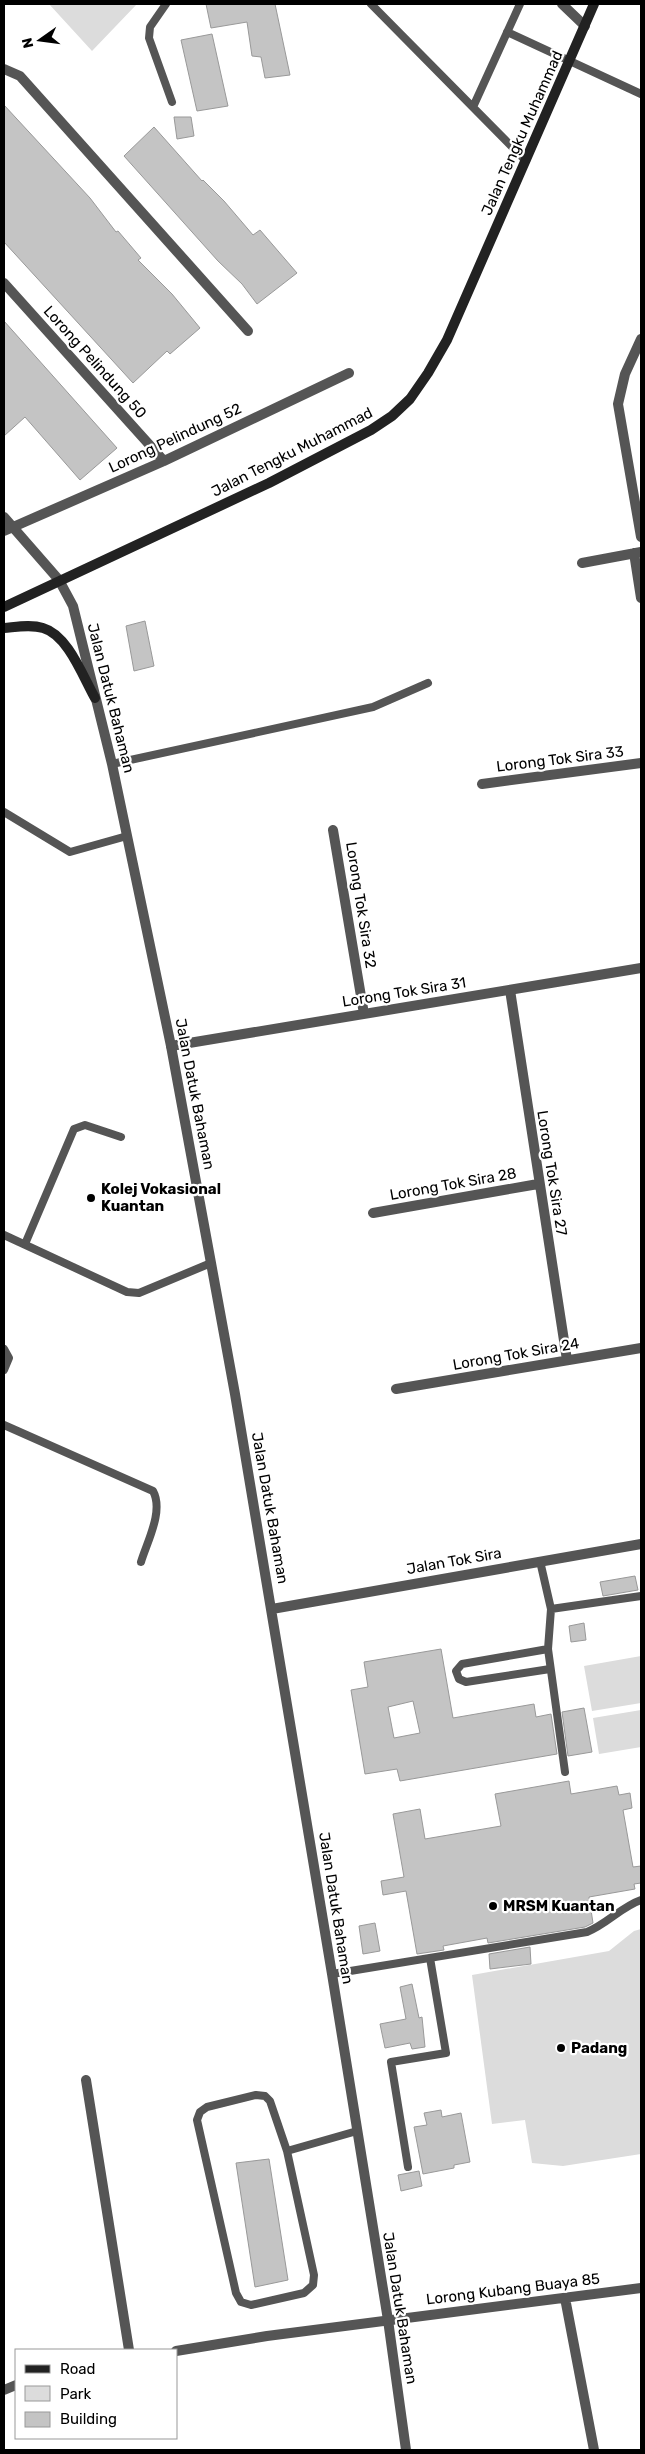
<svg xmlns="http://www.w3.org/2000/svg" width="645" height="2454" font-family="Rubik,sans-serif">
<rect width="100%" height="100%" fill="#fff"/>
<path fill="#dcdcdc" d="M49 4H137L92 51Z
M641 1656V1703L592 1711 584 1666Z
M641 1710V1747L599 1754 593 1718Z
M641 1929V2154L563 2166 532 2163 525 2120 492 2124 472 1975 609 1951 634 1931Z"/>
<path fill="#c4c4c4" stroke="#999" fill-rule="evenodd" d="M206 4H275L290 75 265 78 261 57 252 56 247 22 211 28Z
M212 34 228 106 197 111 181 40Z
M4 105 90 198 116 232 118 231 141 258 138 260 172 294 200 328 170 354 167 351 133 383 4 242Z
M174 117H191L194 136 177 139Z
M154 127 202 181 203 180 224 201 253 235 260 230 297 273 257 304 242 284 218 261 124 156Z
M4 321 117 448 80 480 25 417 4 436Z
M145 621 154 666 134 671 126 626Z
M635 1576 638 1590 603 1596 600 1582Z
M584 1623 586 1640 571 1642 569 1626Z
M441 1649 453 1718 534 1704 536 1717 551 1714 557 1754 400 1781 397 1769 365 1774 351 1690 368 1687 364 1662ZM413 1701 420 1733 394 1738 388 1707Z
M584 1708 592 1752 568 1756 562 1712Z
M569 1781 571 1794 617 1786 619 1795 630 1793 632 1808 623 1810 633 1867 641 1866V1883L634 1884 635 1889 589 1897 593 1923 585 1927 488 1943 487 1938 443 1946 444 1950 417 1954 406 1891 383 1895 381 1881 404 1877 393 1814 420 1809 425 1839 501 1826 495 1794Z
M375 1923 380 1951 363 1954 359 1926Z
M530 1947 531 1964 490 1969 489 1954Z
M412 1984 419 2018 422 2017 425 2047 412 2049 410 2043 385 2048 380 2024 406 2019 400 1987Z
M441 2110 442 2117 461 2113 470 2162 454 2165V2168L423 2174 414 2127 427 2125 424 2113Z
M269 2159 288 2280 255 2287 236 2163Z
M419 2171 422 2186 401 2191 398 2175Z"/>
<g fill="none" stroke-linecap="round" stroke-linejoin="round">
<path stroke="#555" stroke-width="8" d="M166 4 150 27 149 38 172 102
M371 4 526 161
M507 32 641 94
M473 107 520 4
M112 764 373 707 428 683
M4 812 70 852 127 836
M4 1235 127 1292 139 1293 211 1263
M25 1244 74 1129 85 1125 121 1137
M4 1349 9 1358 4 1370
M4 1425 153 1491C164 1511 147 1542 141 1562
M540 1561 551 1609 548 1649 565 1772
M551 1609 641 1596
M548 1649 462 1664 456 1671 459 1679 466 1682 550 1669
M332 1974 587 1932C607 1924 621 1907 641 1900
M256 2095 265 2096 270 2101 287 2151 314 2275 313 2285 304 2293 251 2305 241 2302 236 2293 197 2120 200 2112 207 2107Z
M287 2151 357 2131
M408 2167 391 2062 446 2053 430 1958"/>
<path stroke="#555" stroke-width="10" d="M562 4 585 26
M4 69 20 76 248 331
M4 283 164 461
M641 339 625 374 618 404 641 537
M4 517 59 580
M4 531 164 461 349 373
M634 553 641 598
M582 563 641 552
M482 784 641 763
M333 830 364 1014
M510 990 567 1360
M171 1046 641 968
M373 1213 538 1184
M396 1389 641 1348
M86 2080 129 2350
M565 2298 594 2450
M176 2351 267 2336 641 2288
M4 2390 16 2385"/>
<path stroke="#555" stroke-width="10" d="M59 580 73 606 112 764 171 1046 211 1263 235 1394 332 1974 388 2320 406 2450
M272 1609 641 1544"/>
<path stroke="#222" stroke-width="10" d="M4 607 269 483 371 430 392 416 410 399 428 373 447 340 594 4
M4 628C16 627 31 624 43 628 68 635 83 677 95 698"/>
</g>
<g fill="#000" stroke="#fff" stroke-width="2">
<circle cx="91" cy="1198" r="5"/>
<circle cx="493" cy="1906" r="5"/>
<circle cx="561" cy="2048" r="5"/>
</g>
<g text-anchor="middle" stroke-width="4.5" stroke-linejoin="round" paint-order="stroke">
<g font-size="15" fill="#000" stroke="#fff">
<text transform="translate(522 133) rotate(-66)" y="5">Jalan Tengku Muhammad</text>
<text transform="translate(95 362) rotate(48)" y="5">Lorong Pelindung 50</text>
<text transform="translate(175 438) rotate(-25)" y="5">Lorong Pelindung 52</text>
<text transform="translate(292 452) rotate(-27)" y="5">Jalan Tengku Muhammad</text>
<text transform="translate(111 698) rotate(76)" y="5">Jalan Datuk Bahaman</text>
<text transform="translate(560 759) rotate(-7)" y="5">Lorong Tok Sira 33</text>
<text transform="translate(361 905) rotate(81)" y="5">Lorong Tok Sira 32</text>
<text transform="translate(404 992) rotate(-9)" y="5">Lorong Tok Sira 31</text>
<text transform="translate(195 1094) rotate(79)" y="5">Jalan Datuk Bahaman</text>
<text transform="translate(552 1173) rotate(81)" y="5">Lorong Tok Sira 27</text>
<text transform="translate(453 1184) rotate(-10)" y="5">Lorong Tok Sira 28</text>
<text transform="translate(516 1354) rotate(-10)" y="5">Lorong Tok Sira 24</text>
<text transform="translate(270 1508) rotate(80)" y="5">Jalan Datuk Bahaman</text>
<text transform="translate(454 1561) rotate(-10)" y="5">Jalan Tok Sira</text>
<text transform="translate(336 1908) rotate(81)" y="5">Jalan Datuk Bahaman</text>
<text transform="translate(513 2289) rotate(-7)" y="5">Lorong Kubang Buaya 85</text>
<text transform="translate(400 2308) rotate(81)" y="5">Jalan Datuk Bahaman</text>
</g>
<g font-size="15" font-weight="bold" fill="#000" stroke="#fff" text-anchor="start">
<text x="101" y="1194">Kolej Vokasional<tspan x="101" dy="17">Kuantan</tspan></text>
<text x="503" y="1911">MRSM Kuantan</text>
<text x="571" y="2053">Padang</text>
</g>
</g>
<rect width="645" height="2454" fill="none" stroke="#000000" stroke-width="10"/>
<rect x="15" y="2349" width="162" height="90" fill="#ffffff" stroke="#999999"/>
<rect x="25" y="2365" width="25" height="8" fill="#222222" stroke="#999999"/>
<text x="60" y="2374" font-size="15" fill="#000000">Road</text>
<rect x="25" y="2386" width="25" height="15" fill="#dcdcdc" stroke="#999999"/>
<text x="60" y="2399" font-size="15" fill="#000000">Park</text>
<rect x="25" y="2412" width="25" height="15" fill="#c4c4c4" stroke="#999999"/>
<text x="60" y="2424" font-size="15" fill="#000000">Building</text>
<g transform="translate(40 40) rotate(256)" stroke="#ffffff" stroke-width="4" paint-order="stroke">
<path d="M0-4L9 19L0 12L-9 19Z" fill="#000000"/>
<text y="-8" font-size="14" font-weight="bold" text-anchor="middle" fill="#000000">N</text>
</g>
</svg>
